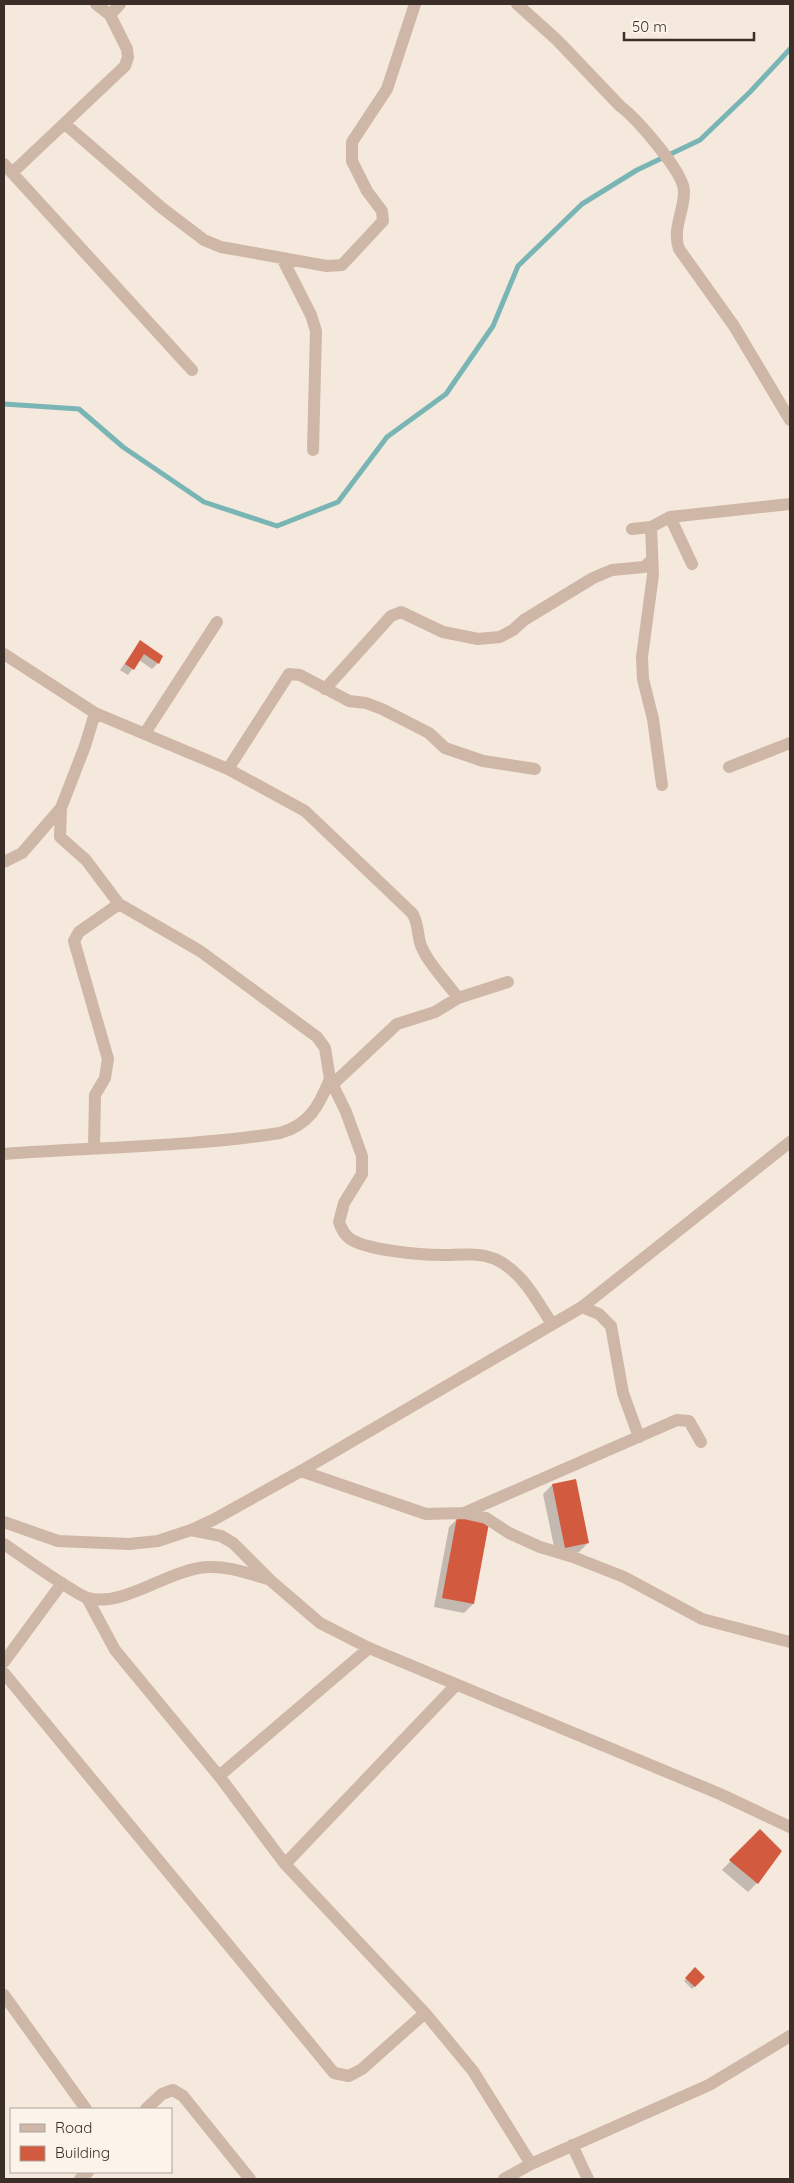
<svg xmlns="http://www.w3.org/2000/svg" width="794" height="2183" font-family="Quicksand,sans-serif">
<rect width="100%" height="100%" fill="#f5e8dd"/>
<path fill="#0003" d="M140 642 158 663 152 669 139 660 128 675 120 670Z
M575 1480 588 1543 579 1552 556 1556 543 1494 552 1485Z
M458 1518 473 1604 464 1613 434 1607 449 1527Z
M760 1831 757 1883 748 1892 722 1870Z
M695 1969 704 1977 692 1989 684 1981Z"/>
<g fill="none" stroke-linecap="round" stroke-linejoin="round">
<path stroke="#79b5b4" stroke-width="5" d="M4 404 79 409 123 447 204 502 277 526 338 502 387 437 446 394 493 326 518 266 582 204 637 170 700 140 750 92 790 49"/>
</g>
<path fill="#d15a3f" d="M140 640 163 656 159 664 144 654 134 670 125 664Z
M576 1479 589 1543 565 1548 552 1484Z
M457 1517 489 1523 474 1604 442 1598Z
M760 1829 782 1851 758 1884 729 1860Z
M695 1967 705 1977 695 1987 685 1978Z"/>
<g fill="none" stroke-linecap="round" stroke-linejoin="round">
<path stroke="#cfb7a7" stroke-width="12" d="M517 4 557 40 620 106C636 118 685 173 684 192 684 212 672 229 679 249L734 326 790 420
M110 15 120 4
M65 124 162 208 204 240 221 247 327 266 342 265 383 221 382 211 367 191 352 161V142L387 89 415 4
M4 164 192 370
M13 172 125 66 128 57 127 49 110 15 96 4
M282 258 311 315 316 331 313 450
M670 517 692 564
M651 527 653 575 642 657 643 679 653 719 662 785
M632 529 651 527 670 517 790 504
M4 654 95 713 228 769 305 811 412 913C420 924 416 938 423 950 431 967 447 982 458 998
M325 689 391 616 401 612 443 632 478 639 500 637 513 630 524 620 593 578 612 570 644 567 652 560
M145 733 217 622
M729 767 790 743
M228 769 289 674 300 675 349 701 366 703 382 709 429 733 445 748 483 761 535 769
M61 808 60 837 86 860 119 904 200 951 317 1037 325 1048 330 1079 346 1112 362 1156V1174L344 1203 339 1222C341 1228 344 1234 349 1238 364 1250 421 1255 442 1255 460 1255 477 1252 495 1259 522 1271 537 1301 552 1324
M4 862 22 853 61 808 85 746 95 713
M332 1085 397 1024 435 1012 458 998 508 982
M94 1147 95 1095 105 1078 108 1059 74 941 79 932 119 904
M4 1154C96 1147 188 1147 280 1133 309 1125 319 1106 330 1079
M582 1307 599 1314 611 1326 623 1393 639 1437
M301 1471 426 1514 464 1513 486 1518 509 1533 540 1547 573 1557 624 1577 702 1619 790 1642
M464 1513 677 1420 689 1421 701 1442
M191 1530 221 1536 233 1543 270 1580 320 1623 369 1648 720 1794 790 1827
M4 1544C26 1559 48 1575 71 1589 76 1592 82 1596 88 1598 123 1608 169 1569 208 1567 229 1566 249 1574 268 1579
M87 1598 115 1650 219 1776 285 1864 425 2013 473 2071 531 2164
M4 1662 62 1583
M4 1673 334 2073 349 2076 362 2069 425 2013
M219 1776 369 1648
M285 1864 456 1685
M4 1995 86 2109
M146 2109 162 2094 173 2090 183 2096 250 2179
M572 2145 588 2179
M80 2179 88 2172
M504 2179 531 2164 709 2085 790 2036"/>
<path stroke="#cfb7a7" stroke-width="12" d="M4 1522 58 1541 129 1544 158 1541 191 1530 213 1520 301 1471 582 1307 790 1142"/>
</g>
<rect width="794" height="2183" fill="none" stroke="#3b2d28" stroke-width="10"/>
<rect x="10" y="2108" width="162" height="65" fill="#fcf3ea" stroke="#afa49c"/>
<rect x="20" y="2124" width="25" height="8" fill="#cfb7a7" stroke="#afa49c"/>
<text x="55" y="2133" font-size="15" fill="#3b2d28">Road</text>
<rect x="20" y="2146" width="25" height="15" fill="#d15a3f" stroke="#afa49c"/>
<text x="55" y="2158" font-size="15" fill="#3b2d28">Building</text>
<path d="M624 32v8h130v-8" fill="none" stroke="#3b2d28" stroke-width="2.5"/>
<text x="632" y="32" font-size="15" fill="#3b2d28" stroke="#fcf3ea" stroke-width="4" paint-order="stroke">50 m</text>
</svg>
